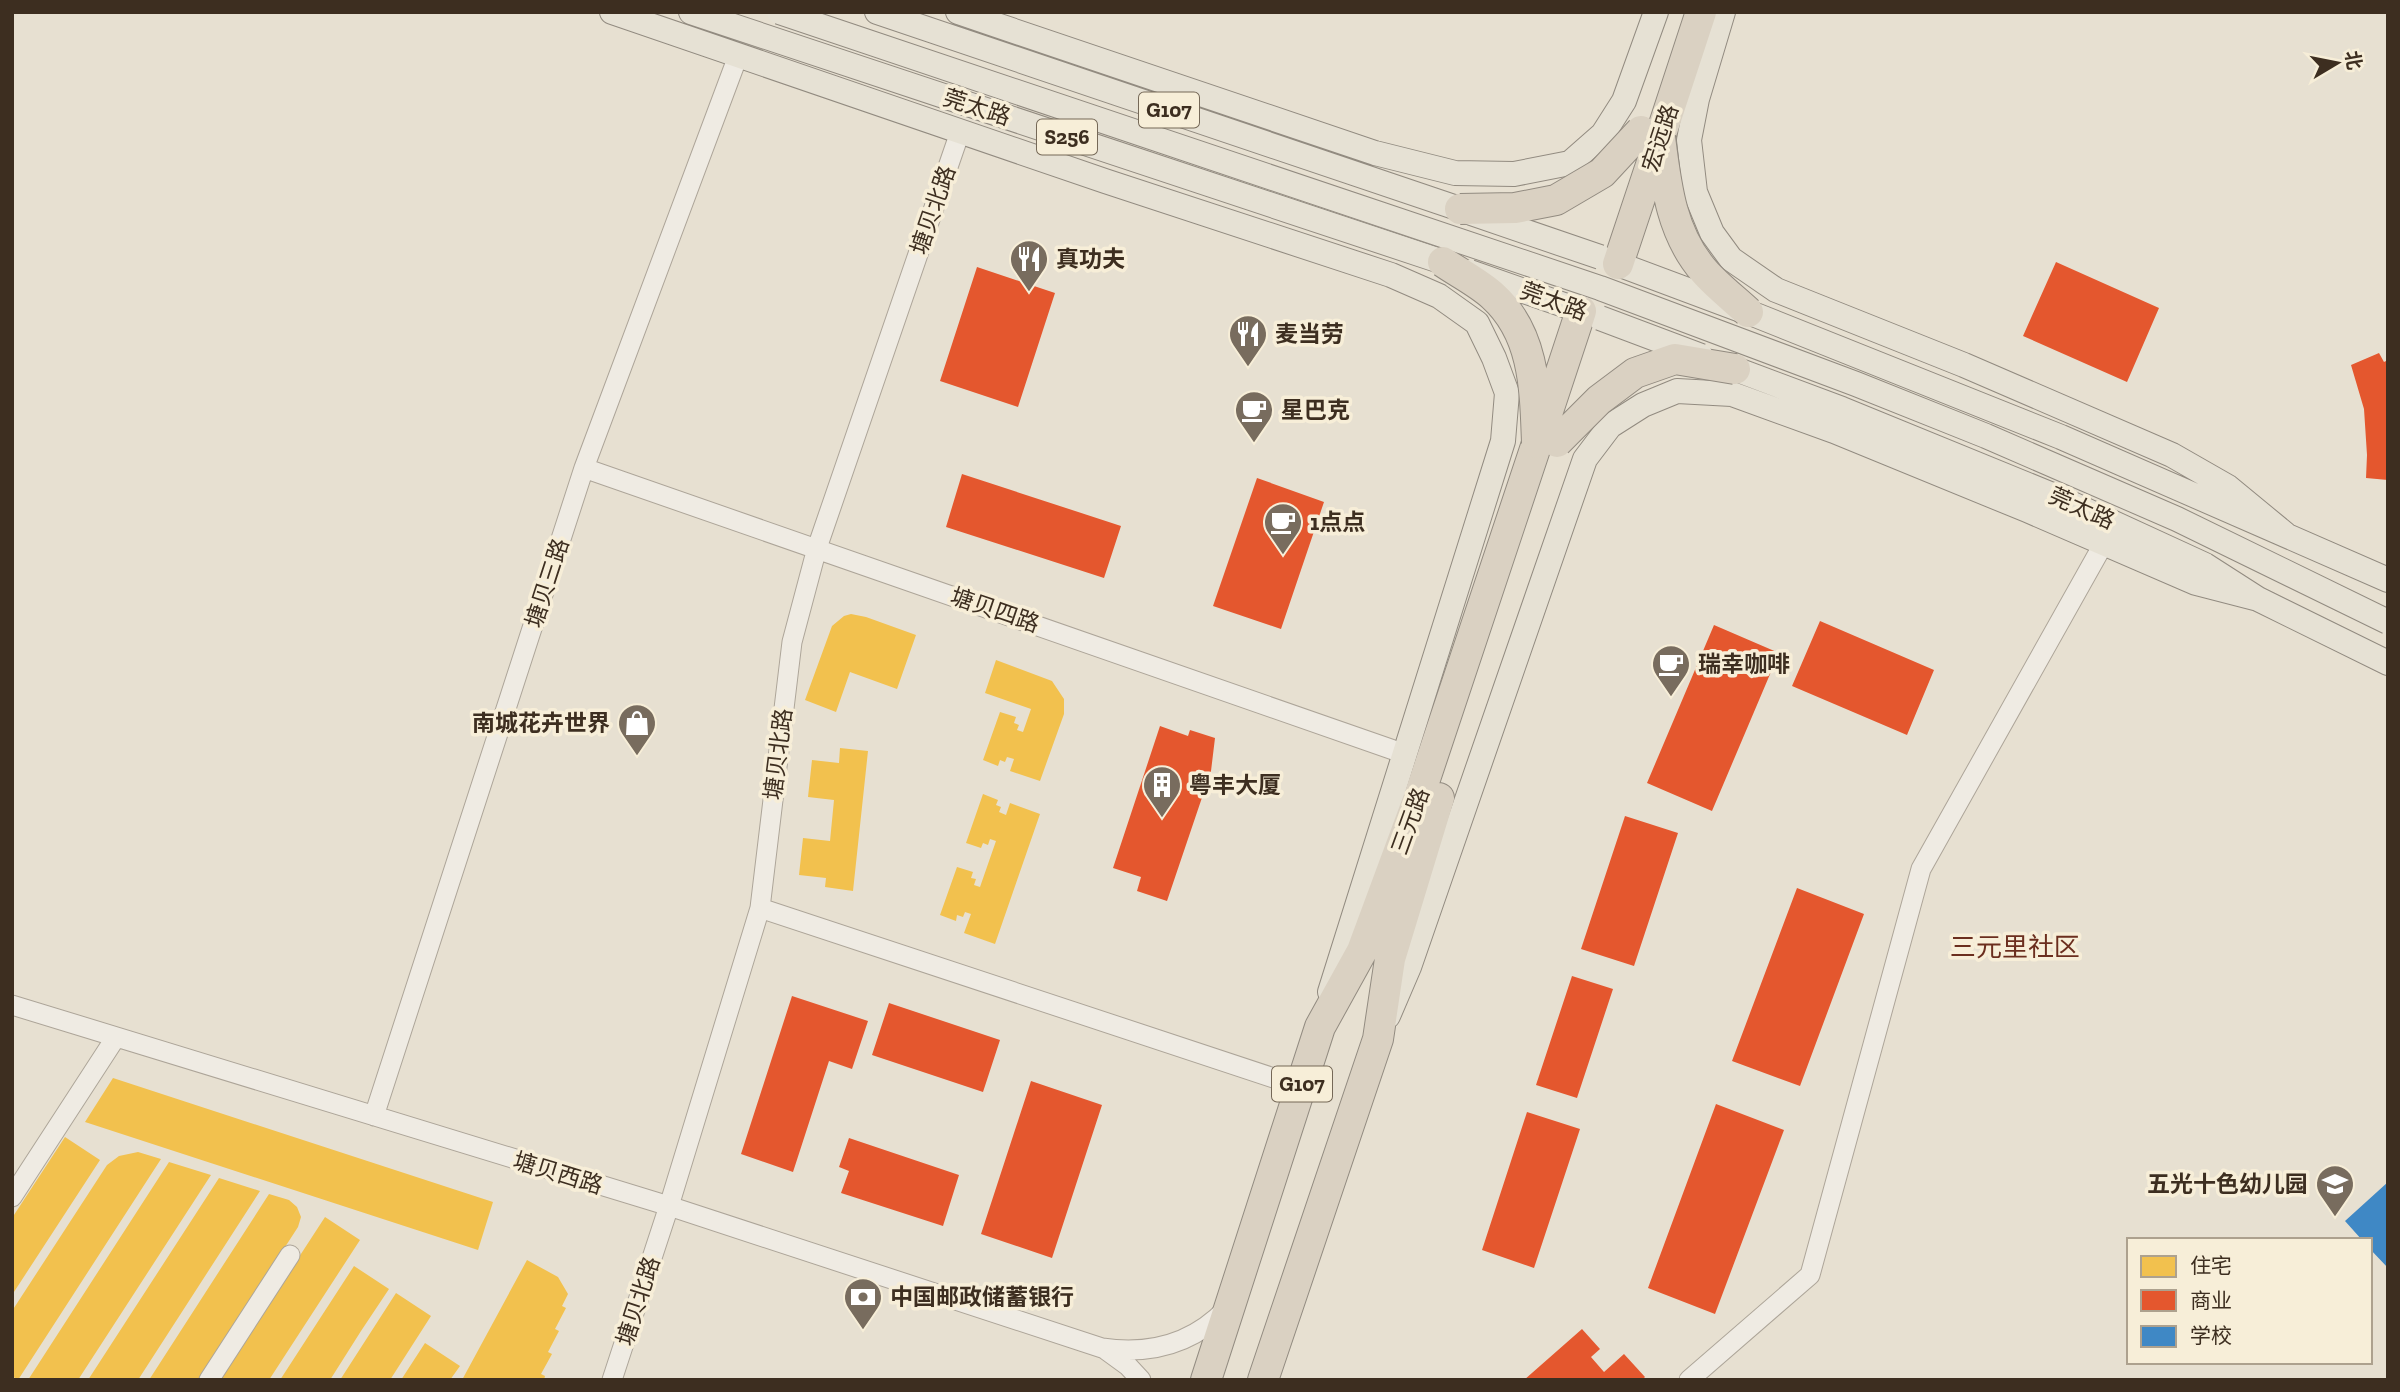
<svg xmlns="http://www.w3.org/2000/svg" width="2400" height="1392" font-family="'Zilla Slab','Noto Sans SC',serif">
<rect width="100%" height="100%" fill="#e7e0d1"/>
<path fill="#f2c14e" d="M851 614 866 617 916 635 897 689 850 672 836 712 805 700 832 626 844 616Z
M996 660 1052 681 1064 699V714L1040 781 1010 771 1014 759 1007 757 1005 762 1000 760 998 766 983 760 1000 712 1016 717 1014 723 1019 725 1017 730 1023 732 1031 709 985 693Z
M840 748 868 751 853 891 825 887 826 878 799 875 803 838 830 841 834 800 808 797 812 760 839 763Z
M983 794 998 800 996 805 1001 807 999 812 1006 815 1010 803 1040 814 995 944 964 933 971 914 965 912 963 917 957 915 956 921 940 915 957 867 973 872 971 878 976 879 974 885 980 887 996 841 990 839 988 845 983 843 981 848 966 843Z
M113 1078 493 1202 478 1250 85 1122Z
M65 1137 100 1160 12 1295V1218Z
M138 1152 161 1159 18 1380 12 1376V1311L107 1165 119 1156Z
M169 1162 211 1175 78 1380H28Z
M219 1178 260 1191 138 1380H88Z
M269 1194 289 1200 297 1207 301 1217 298 1227 199 1380H149Z
M325 1217 360 1240 269 1380H219Z
M527 1260 558 1277 568 1294 562 1306 566 1308 555 1329 559 1331 548 1352 552 1354 541 1374 545 1376 544 1380H462Z
M354 1266 389 1289 361 1331 330 1380H280Z
M396 1293 431 1316 390 1380H340Z
M425 1343 460 1366 450 1380H401Z"/>
<path fill="#e4572e" d="M2056 262 2159 308 2127 382 2023 336Z
M977 267 1055 293 1018 407 940 381Z
M2379 353 2384 362 2388 360V480L2366 478 2367 455 2364 409 2351 365Z
M962 474 1121 526 1104 578 946 527Z
M1257 478 1324 502 1281 629 1213 606Z
M1820 621 1934 670 1907 735 1792 686Z
M1714 625 1779 653 1712 811 1647 783Z
M1160 726 1188 736 1190 730 1215 738 1211 771 1167 901 1137 891 1141 877 1113 868Z
M1625 816 1678 833 1634 966 1581 949Z
M1797 888 1864 914 1800 1086 1732 1061Z
M1572 976 1613 989 1577 1098 1536 1085Z
M792 996 868 1021 852 1069 829 1061 793 1172 741 1154Z
M889 1003 1000 1040 983 1092 872 1055Z
M1031 1081 1102 1105 1052 1258 981 1234Z
M1716 1104 1784 1130 1715 1314 1648 1288Z
M1527 1112 1580 1129 1534 1268 1482 1250Z
M849 1138 959 1175 943 1226 841 1193 849 1171 839 1167Z
M1582 1329 1600 1349 1591 1357 1604 1372 1624 1354 1645 1377 1642 1380H1524Z"/>
<path fill="#3f88c5" d="M2388 1182V1268L2370 1249V1240H2362L2345 1221Z"/>
<g fill="none" stroke-linecap="round" stroke-linejoin="round">
<defs>
<path id="minor" d="M584 468 1405 754
M760 908 1301 1087
M12 1005 669 1206 1102 1348C1150 1355 1193 1344 1227 1308
M374 1116 584 468 738 56
M12 1197 116 1037
M1106 1350 1128 1366 1141 1380
M209 1380 290 1255
M612 1380 669 1206 760 908 792 642 817 548 960 132
M1689 1380 1810 1275 1921 869 2104 543"/>
<path id="major" d="M612 12 1105 181 1391 275 1439 296 1477 323 1494 358 1507 393 1503 441 1330 992
M691 12 1443 262
M877 12 1460 209
M958 12 1375 153 1455 173 1514 174 1570 163 1603 134 1624 101 1656 12
M1723 12 1697 99 1689 140 1695 192 1712 233 1731 259 1776 290 1964 365 2172 455 2228 487 2285 534
M1748 312 2061 437 2388 580
M1735 369 1842 409 2055 496 2205 565 2258 599 2388 663
M1388 1016 1409 967 1585 459 1610 426 1643 405 1677 391 1732 394 1834 431 2027 510 2196 583 2258 599"/>
<path id="highway" d="M1660 137 1701 12
M1206 1380 1320 1027 1362 951 1419 797 1537 443
M1263 1380 1378 1039 1390 959 1439 798"/>
</defs>
<use href="#minor" stroke="#ada599" stroke-width="21"/>
<use href="#major" stroke="#928b80" stroke-width="26"/>
<use href="#highway" stroke="#928b80" stroke-width="32"/>
<use href="#minor" stroke="#efebe3" stroke-width="19"/>
<use href="#major" stroke="#e6e1d4" stroke-width="24"/>
<use href="#highway" stroke="#dad1c2" stroke-width="30"/>
<defs>
<path id="major-bridge" d="M779 12 1600 288 1856 384 1986 436 2177 519 2388 622
M1471 213 1600 257
M1618 264 1741 310
M1470 272 1581 311
M1600 318 1701 356"/>
<path id="highway-bridge" d="M1660 137C1666 185 1671 233 1704 271 1717 286 1734 299 1748 312
M1460 209 1515 208 1556 200 1602 173 1641 131
M1443 262C1459 273 1479 283 1493 296 1535 334 1535 390 1537 443
M1618 264 1658 144
M1543 426 1581 311
M1557 442 1599 400 1635 373 1675 359 1735 369"/>
</defs>
<use href="#major-bridge" stroke="#928b80" stroke-width="26" stroke-linecap="butt"/>
<use href="#highway-bridge" stroke="#928b80" stroke-width="32" stroke-linecap="butt"/>
<use href="#major-bridge" stroke="#e6e1d4" stroke-width="24"/>
<use href="#highway-bridge" stroke="#dad1c2" stroke-width="30"/>
</g>
<defs>
<symbol id="restaurant-pin" viewBox="-11 -11 22 30"><path d="M0 17L-7.5 6A9.5 9.5 0 1 1 7.5 6Z" fill="#786c5e" stroke="#f7eed8"/><path d="M-5-6h1v4h1v-4h1v4h1v-4h1v5L-1.5 .5V6h-2V.5L-5-1ZM5-6V6H3V1.5H1.5Q1.5-4 5-6Z" fill="#fff"/></symbol>
<symbol id="cafe-pin" viewBox="-11 -11 22 30"><path d="M0 17L-7.5 6A9.5 9.5 0 1 1 7.5 6Z" fill="#786c5e" stroke="#f7eed8"/><path d="M-5.5-4.5H6V0H3Q3 3.5 0 3.5H-2.5Q-5.5 3.5-5.5 0ZM3-3.2v2h1.7v-2ZM-6 4.5H4V6H-6Z" fill="#fff"/></symbol>
<symbol id="shop-pin" viewBox="-11 -11 22 30"><path d="M0 17L-7.5 6A9.5 9.5 0 1 1 7.5 6Z" fill="#786c5e" stroke="#f7eed8"/><path d="M-5-2.5h2.3a2.7 3.5 0 0 1 5.4 0H5L5.5 6h-11ZM-1.5-2.5h3a1.5 2.3 0 0 0-3 0Z" fill="#fff"/></symbol>
<symbol id="building-pin" viewBox="-11 -11 22 30"><path d="M0 17L-7.5 6A9.5 9.5 0 1 1 7.5 6Z" fill="#786c5e" stroke="#f7eed8"/><path d="M-4-6H4V6H1V3H-1V6H-4ZM-2.5-4.3h1.7v1.8h-1.7ZM.8-4.3h1.7v1.8H.8ZM-2.5-1h1.7V.8h-1.7ZM.8-1h1.7V.8H.8Z" fill="#fff"/></symbol>
<symbol id="school-pin" viewBox="-11 -11 22 30"><path d="M0 17L-7.5 6A9.5 9.5 0 1 1 7.5 6Z" fill="#786c5e" stroke="#f7eed8"/><path d="M0-5L7-2L0 1L-7-2ZM-4 1L0 2.5L4 1V4Q0 6-4 4Z" fill="#fff"/></symbol>
<symbol id="bank-pin" viewBox="-11 -11 22 30"><path d="M0 17L-7.5 6A9.5 9.5 0 1 1 7.5 6Z" fill="#786c5e" stroke="#f7eed8"/><path d="M-6-4H6V4H-6ZM0-2.3a2.3 2.3 0 1 0 0 4.6a2.3 2.3 0 1 0 0-4.6Z" fill="#fff"/></symbol>
</defs>
<g fill-rule="evenodd">
<use href="#restaurant-pin" x="1007" y="237" width="44" height="60"/>
<use href="#restaurant-pin" x="1226" y="312" width="44" height="60"/>
<use href="#cafe-pin" x="1232" y="388" width="44" height="60"/>
<use href="#cafe-pin" x="1261" y="500" width="44" height="60"/>
<use href="#cafe-pin" x="1649" y="642" width="44" height="60"/>
<use href="#shop-pin" x="615" y="701" width="44" height="60"/>
<use href="#building-pin" x="1140" y="763" width="44" height="60"/>
<use href="#school-pin" x="2313" y="1162" width="44" height="60"/>
<use href="#bank-pin" x="841" y="1275" width="44" height="60"/>
</g>
<g text-anchor="middle" stroke-width="7" stroke-linejoin="round" paint-order="stroke">
<g fill="#f7eed8" stroke="#756857" stroke-width="2">
<rect x="1139" y="92.5" width="60" height="35" rx="5"/>
<rect x="1037" y="119.5" width="60" height="35" rx="5"/>
<rect x="1272" y="1066.5" width="60" height="35" rx="5"/>
</g>
<g font-size="21" font-weight="bold" fill="#3d2e20">
<text x="1169" y="117">G107</text>
<text x="1067" y="144">S256</text>
<text x="1302" y="1091">G107</text>
</g>
<g font-size="23" fill="#3d2e20" stroke="#f7eed8">
<text transform="translate(977 107) rotate(18)" y="8">莞太路</text>
<text transform="translate(1660 138) rotate(-72)" y="8">宏远路</text>
<text transform="translate(933 210) rotate(-71)" y="8">塘贝北路</text>
<text transform="translate(1554 301) rotate(20)" y="8">莞太路</text>
<text transform="translate(2082 508) rotate(24)" y="8">莞太路</text>
<text transform="translate(547 583) rotate(-72)" y="8">塘贝三路</text>
<text transform="translate(995 610) rotate(19)" y="8">塘贝四路</text>
<text transform="translate(778 754) rotate(-83)" y="8">塘贝北路</text>
<text transform="translate(1410 821) rotate(-70)" y="8">三元路</text>
<text transform="translate(558 1173) rotate(17)" y="8">塘贝西路</text>
<text transform="translate(638 1301) rotate(-72)" y="8">塘贝北路</text>
</g>
<g font-size="23" font-weight="bold" fill="#3d2e20" stroke="#f7eed8" text-anchor="start">
<text x="1056" y="267">真功夫</text>
<text x="1275" y="342">麦当劳</text>
<text x="1281" y="418">星巴克</text>
<text x="1310" y="530">1点点</text>
<text x="1698" y="672">瑞幸咖啡</text>
<text x="610" y="731" text-anchor="end">南城花卉世界</text>
<text x="1189" y="793">粤丰大厦</text>
<text x="2308" y="1192" text-anchor="end">五光十色幼儿园</text>
<text x="890" y="1305">中国邮政储蓄银行</text>
</g>
<g font-size="26" fill="#6b2e1e" stroke="#f7eed8">
<text x="2015" y="956">三元里社区</text>
</g>
</g>
<rect width="2400" height="1392" fill="none" stroke="#3d2e20" stroke-width="28"/>
<rect x="2127" y="1238" width="245" height="126" fill="#f7eed8" stroke="#ada18e" stroke-width="2"/>
<rect x="2141" y="1256" width="35" height="21" fill="#f2c14e" stroke="#ada18e" stroke-width="2"/>
<text x="2190" y="1273" font-size="21" fill="#3d2e20">住宅</text>
<rect x="2141" y="1290" width="35" height="21" fill="#e4572e" stroke="#ada18e" stroke-width="2"/>
<text x="2190" y="1308" font-size="21" fill="#3d2e20">商业</text>
<rect x="2141" y="1326" width="35" height="21" fill="#3f88c5" stroke="#ada18e" stroke-width="2"/>
<text x="2190" y="1343" font-size="21" fill="#3d2e20">学校</text>
<g transform="translate(2337 63) rotate(80)" stroke="#f7eed8" stroke-width="5" paint-order="stroke">
<path d="M0-5L12 26L0 18L-12 26Z" fill="#3d2e20"/>
<text y="-10" font-size="19" font-weight="bold" text-anchor="middle" fill="#3d2e20">北</text>
</g>
</svg>
